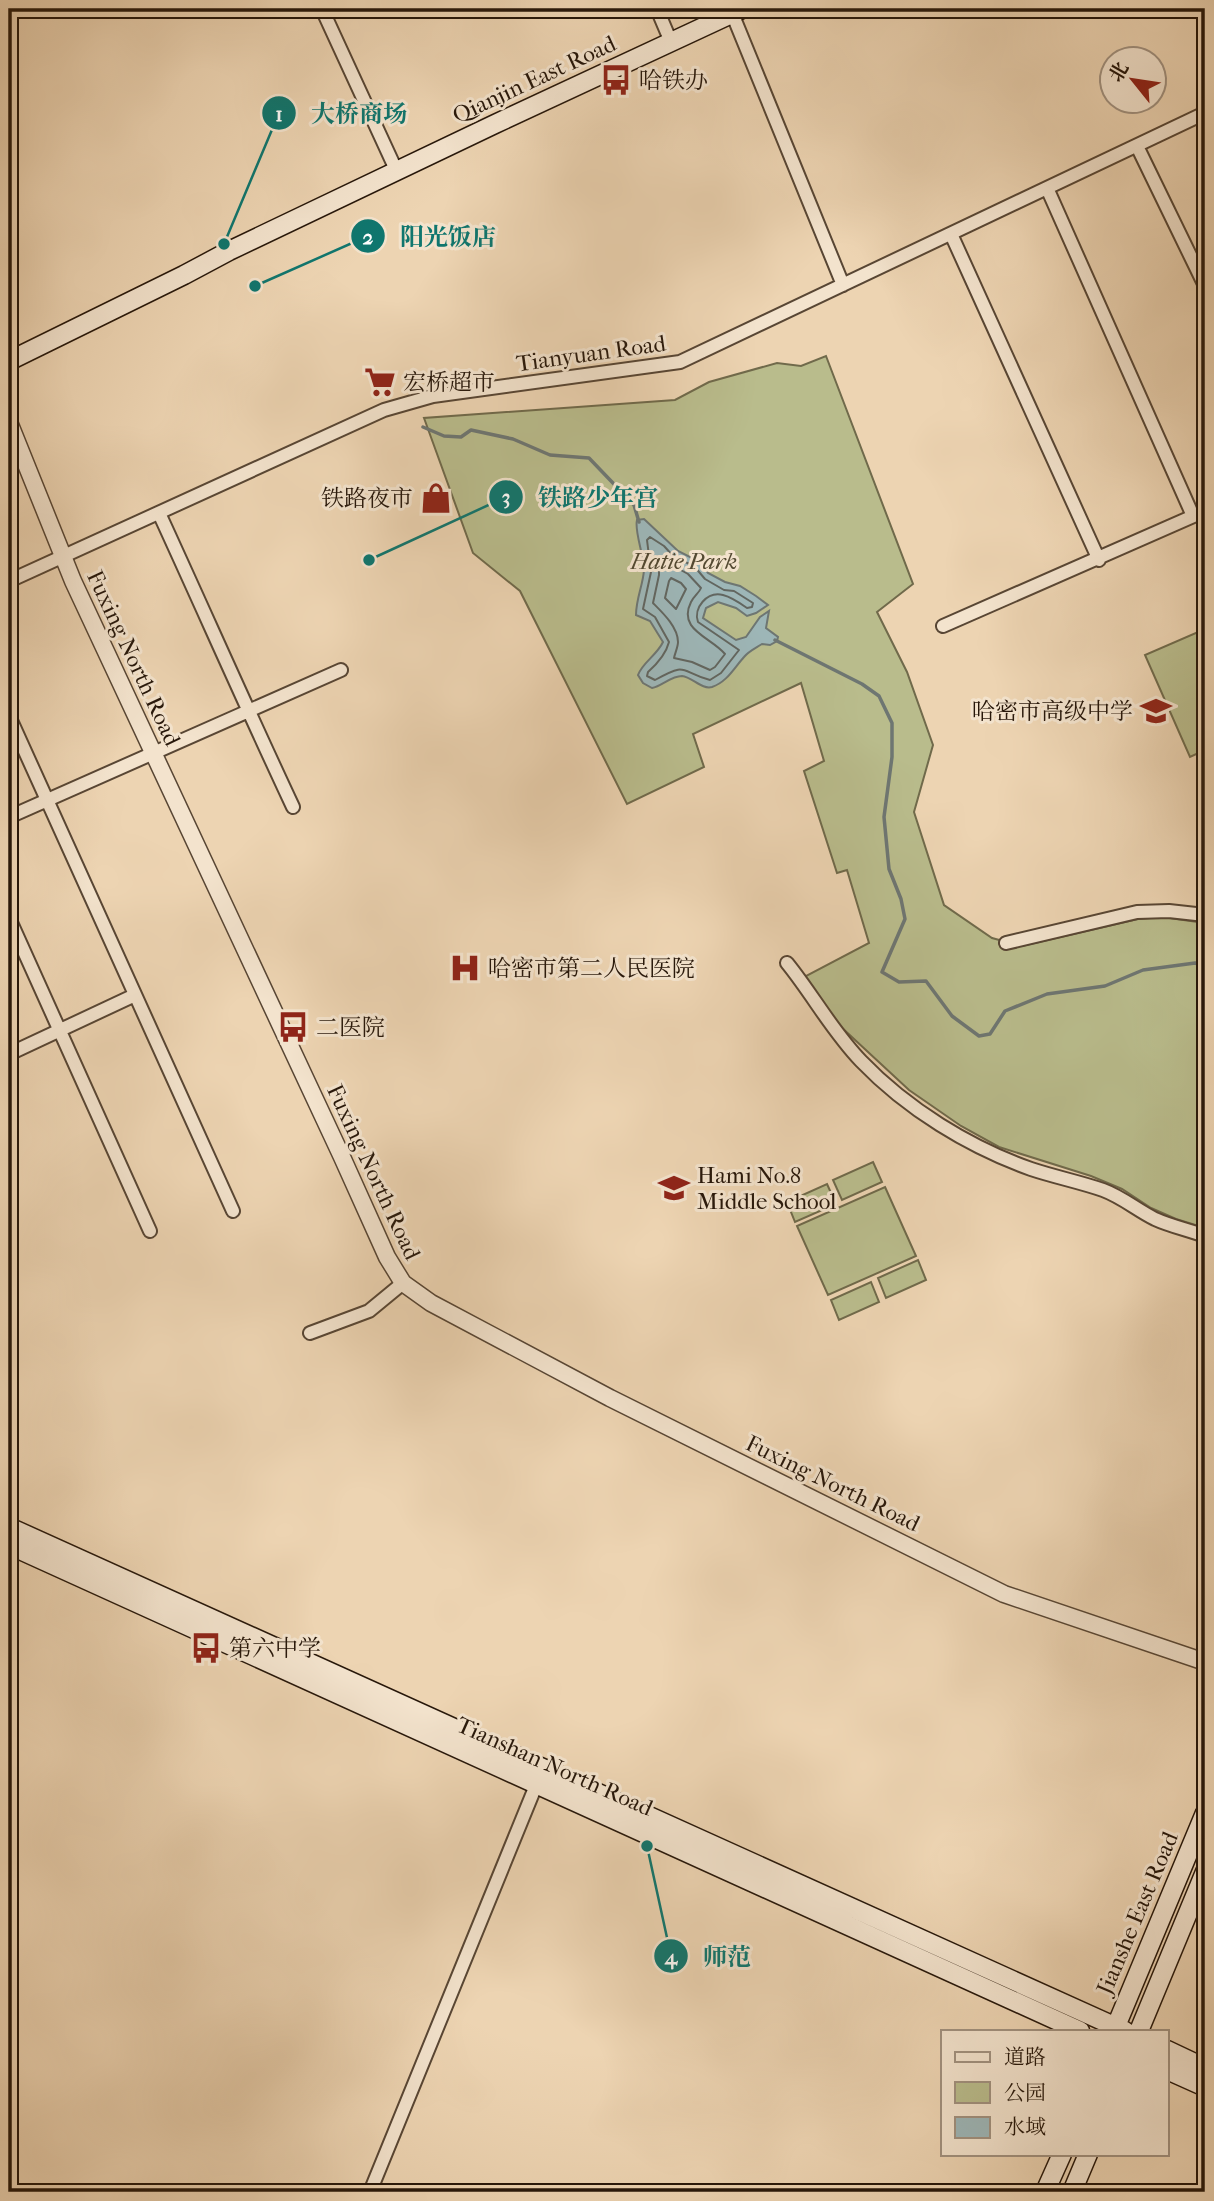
<svg xmlns="http://www.w3.org/2000/svg" width="1214" height="2201" font-family="'IM FELL French Canon','Noto Serif SC',serif">
<rect width="100%" height="100%" fill="#edd4b2"/>
<filter id="stains"><feTurbulence type="fractalNoise" baseFrequency=".00286" numOctaves="4"/><feColorMatrix values="0 0 0 0 .2 0 0 0 0 .09 0 0 0 0 .02 0 0 0 .5 -.17"/></filter>
<radialGradient id="worn" r=".72"><stop offset=".6" stop-color="#630" stop-opacity="0"/><stop offset="1" stop-color="#630" stop-opacity=".3"/></radialGradient>
<path fill="#b9bc8c" stroke="#706a4b" stroke-width="2" d="M826 356 913 584 877 612 907 672 933 745 914 812 944 905 992 938 1022 946 1138 919 1162 917 1205 923V1228L1176 1219 1151 1208 1122 1189 1091 1176 999 1147 961 1126 909 1090 840 1026 804 977 869 943 847 870 837 873 804 771 824 761 801 683 693 734 704 767 627 804 520 591 473 553 424 418 675 400 709 382 777 363 801 366Z
M1205 629V750L1190 757 1145 655Z
M873 1162 882 1182 842 1200 833 1180Z
M827 1184 836 1204 795 1222 787 1202Z
M885 1187 916 1256 828 1295 797 1226Z
M918 1260 926 1280 886 1298 878 1278Z
M871 1282 879 1302 839 1320 831 1300Z"/>
<path fill="#9db6b7" stroke="#6e7672" stroke-width="2" d="M644 519 678 551 700 562 708 573 725 582 740 586 756 596 768 605 756 613 747 616 736 608 718 602 706 608 703 618 736 640 746 637 760 617 769 611 766 628 778 637 777 641 770 645 762 644C756 648 749 651 744 657 734 668 727 682 712 687 702 690 692 677 682 676 671 676 662 686 652 688L643 683 638 675C642 663 657 655 663 642L650 621 636 615C636 599 643 585 644 570 644 555 634 531 637 520Z"/>
<g fill="none" stroke-linecap="round" stroke-linejoin="round">
<path stroke="#626660" stroke-width="2" d="M650 537 664 546 674 557 694 566 705 579 724 590 734 591 753 603 752 607 747 608C740 603 731 597 723 595 707 591 693 608 698 622L739 650 721 673 710 680C679 672 689 661 655 680L647 676 648 672C657 664 666 654 669 642L655 617 643 609 651 572 647 540Z
M661 559 688 574 701 588C699 593 694 596 691 602 677 630 711 637 725 654L715 667 710 670 692 662 674 658C675 653 678 647 678 642 678 627 662 612 653 603L659 575V562Z
M671 578 681 583 686 589 676 609 665 598 669 581Z"/>
<path stroke="#6e7672" stroke-width="3.5" d="M423 427 444 436 461 437 471 430 513 439 550 455 589 458 634 505 639 522
M775 640 862 684 879 696 892 723V757L884 817 889 869 901 899 905 919 882 972 899 982 926 981 952 1016 979 1036 990 1034 1005 1011 1047 994 1105 986 1143 970 1195 963 1205 966"/>
<defs>
<path id="minor" d="M322 9 397 172
M657 9 671 42
M732 13 843 285
M1137 146 1205 286
M1047 188 1193 516
M951 234 1099 560
M159 513C204 611 247 709 293 807
M9 581 384 410 433 396 680 362 1205 113
M943 626 1205 511
M9 716 233 1211
M9 817 341 670
M9 918 150 1231
M1006 943 1137 912 1169 911 1205 915
M787 963C813 995 832 1031 861 1061 907 1109 969 1147 1031 1169 1055 1177 1080 1182 1103 1190 1122 1197 1137 1210 1155 1219 1170 1226 1189 1230 1205 1236
M9 1054 135 995
M310 1333 369 1311 403 1283
M370 2192 539 1778"/>
<path id="tertiary" d="M9 422 73 581 342 1157 387 1257 403 1283 431 1303 610 1398 1004 1594 1205 1662"/>
<path id="secondary" d="M9 361 184 275 229 251 495 124 742 9
M9 1527 1125 2031
M9 1545 1080 2031
M1114 2031 1205 1813
M1139 2031 1205 1872
M1167 2050 1205 2068
M1167 2070 1205 2087
M1045 2192 1062 2154
M1072 2192 1088 2154"/>
</defs>
<use href="#minor" stroke="#584634" stroke-width="16"/>
<use href="#tertiary" stroke="#584634" stroke-width="19"/>
<use href="#secondary" stroke="#27170a" stroke-width="21"/>
<use href="#minor" stroke="#f3e3cd" stroke-width="12"/>
<use href="#tertiary" stroke="#f3e3cd" stroke-width="16"/>
<use href="#secondary" stroke="#f3e3cd" stroke-width="18"/>
</g>
<defs>
<symbol id="bus-bare" viewBox="-9 -9 18 18"><path d="M-5-6H5V4H4V6H2V4H-2V6H-4V4H-5ZM-3.5-4V0h7V-4ZM-3.5 1.2v1.5H-2V1.2ZM2 1.2v1.5H3.5V1.2Z" fill="#8f2418" stroke="#f3e3cd" stroke-width="2.5" paint-order="stroke"/></symbol>
<symbol id="supermarket-bare" viewBox="-9 -9 18 18"><path d="M-6-5.5h2.5l.6 2H6L4.5 2H-2.5L-4.4-4H-6ZM-1.5 3.2a1.3 1.3 0 1 0 .1 0ZM3 3.2a1.3 1.3 0 1 0 .1 0Z" fill="#8f2418" stroke="#f3e3cd" stroke-width="2.5" paint-order="stroke"/></symbol>
<symbol id="shop-bare" viewBox="-9 -9 18 18"><path d="M-5-2.5h2.3a2.7 3.5 0 0 1 5.4 0H5L5.5 6h-11ZM-1.5-2.5h3a1.5 2.3 0 0 0-3 0Z" fill="#8f2418" stroke="#f3e3cd" stroke-width="2.5" paint-order="stroke"/></symbol>
<symbol id="university-bare" viewBox="-9 -9 18 18"><path d="M0-5L7-2L0 1L-7-2ZM-4 1L0 2.5L4 1V4Q0 6-4 4Z" fill="#8f2418" stroke="#f3e3cd" stroke-width="2.5" paint-order="stroke"/></symbol>
<symbol id="hospital-bare" viewBox="-9 -9 18 18"><path d="M-5-5h3v3.5h4V-5h3V5h-3V1.5h-4V5h-3Z" fill="#8f2418" stroke="#f3e3cd" stroke-width="2.5" paint-order="stroke"/></symbol>
<symbol id="school-bare" viewBox="-9 -9 18 18"><path d="M0-5L7-2L0 1L-7-2ZM-4 1L0 2.5L4 1V4Q0 6-4 4Z" fill="#8f2418" stroke="#f3e3cd" stroke-width="2.5" paint-order="stroke"/></symbol>
</defs>
<g fill-rule="evenodd">
<use href="#bus-bare" x="594" y="58" width="44" height="44"/>
<use href="#supermarket-bare" x="358" y="360" width="44" height="44"/>
<use href="#shop-bare" x="414" y="476" width="44" height="44"/>
<use href="#university-bare" x="1134" y="689" width="44" height="44"/>
<use href="#hospital-bare" x="443" y="946" width="44" height="44"/>
<use href="#bus-bare" x="271" y="1005" width="44" height="44"/>
<use href="#school-bare" x="652" y="1166" width="44" height="44"/>
<use href="#bus-bare" x="184" y="1626" width="44" height="44"/>
</g>
<g text-anchor="middle" stroke-width="6" stroke-linejoin="round" paint-order="stroke">
<g font-size="23" fill="#27170a" stroke="#f3e3cd">
<text transform="translate(534 79) rotate(-25)" y="8">Qianjin East Road</text>
<text transform="translate(591 353) rotate(-8)" y="8">Tianyuan Road</text>
<text transform="translate(134 658) rotate(65)" y="8">Fuxing North Road</text>
<text transform="translate(374 1172) rotate(65)" y="8">Fuxing North Road</text>
<text transform="translate(833 1483) rotate(26)" y="8">Fuxing North Road</text>
<text transform="translate(555 1766) rotate(24)" y="8">Tianshan North Road</text>
<text transform="translate(1137 1913) rotate(-67)" y="8">Jianshe East Road</text>
</g>
<g font-size="23" fill="#27170a" stroke="#f3e3cd" text-anchor="start">
<text x="639" y="88">哈铁办</text>
<text x="403" y="390">宏桥超市</text>
<text x="413" y="506" text-anchor="end">铁路夜市</text>
<text x="1133" y="719" text-anchor="end">哈密市高级中学</text>
<text x="488" y="976">哈密市第二人民医院</text>
<text x="316" y="1035">二医院</text>
<text x="697" y="1183">Hami No.8<tspan x="697" dy="26">Middle School</tspan></text>
<text x="229" y="1656">第六中学</text>
</g>
<g font-size="23" font-style="italic" fill="#534931" stroke="#f3e3cd">
<text x="684" y="569">Hatie Park</text>
</g>
</g>
<path fill="none" stroke="#0f766e" stroke-width="2.5" d="M224 244L279 113M255 286L368 236M369 560L506 497M647 1846L671 1956"/>
<g fill="#0f766e" stroke="#f3e3cd" stroke-width="2.5">
<circle cx="224" cy="244" r="7"/>
<circle cx="255" cy="286" r="7"/>
<circle cx="369" cy="560" r="7"/>
<circle cx="647" cy="1846" r="7"/>
<circle cx="279" cy="113" r="18"/>
<circle cx="368" cy="236" r="18"/>
<circle cx="506" cy="497" r="18"/>
<circle cx="671" cy="1956" r="18"/>
</g>
<g font-size="21" text-anchor="middle" font-weight="bold" fill="#fff">
<text x="279" y="121">1</text>
<text x="368" y="244">2</text>
<text x="506" y="504">3</text>
<text x="671" y="1964">4</text>
</g>
<g font-size="24" text-anchor="middle" font-weight="bold" fill="#0f766e" stroke="#f3e3cd" stroke-width="6" stroke-linejoin="round" paint-order="stroke">
<text x="359" y="122">大桥商场</text>
<text x="448" y="245">阳光饭店</text>
<text x="598" y="506">铁路少年宫</text>
<text x="727" y="1965">师范</text>
</g>
<rect width="1214" height="2201" fill="none" stroke="#edd4b2" stroke-width="35"/>
<rect x="10" y="10" width="1193" height="2180" fill="none" stroke="#27170a" stroke-width="3.5"/>
<rect x="18" y="18" width="1179" height="2166" fill="none" stroke="#27170a" stroke-width="2"/>
<rect x="941" y="2030" width="228" height="126" fill="#f3e3cd" stroke="#a1917f" stroke-width="2"/>
<rect x="955" y="2052" width="35" height="10" fill="#f3e3cd" stroke="#a1917f" stroke-width="2"/>
<text x="1004" y="2064" font-size="21" fill="#27170a">道路</text>
<rect x="955" y="2082" width="35" height="21" fill="#b9bc8c" stroke="#a1917f" stroke-width="2"/>
<text x="1004" y="2100" font-size="21" fill="#27170a">公园</text>
<rect x="955" y="2117" width="35" height="21" fill="#9db6b7" stroke="#a1917f" stroke-width="2"/>
<text x="1004" y="2134" font-size="21" fill="#27170a">水域</text>
<g transform="translate(1133 80) rotate(300)"><circle r="33" fill="#f3e3cd" stroke="#a1917f" stroke-width="2"/>
<path d="M0-5L12 26L0 18L-12 26Z" fill="#8f2418"/>
<text y="-10" font-size="19" font-weight="bold" text-anchor="middle" fill="#27170a">北</text>
</g>
<rect width="100%" height="100%" filter="url(#stains)"/>
<rect width="100%" height="100%" fill="url(#worn)"/>
</svg>
